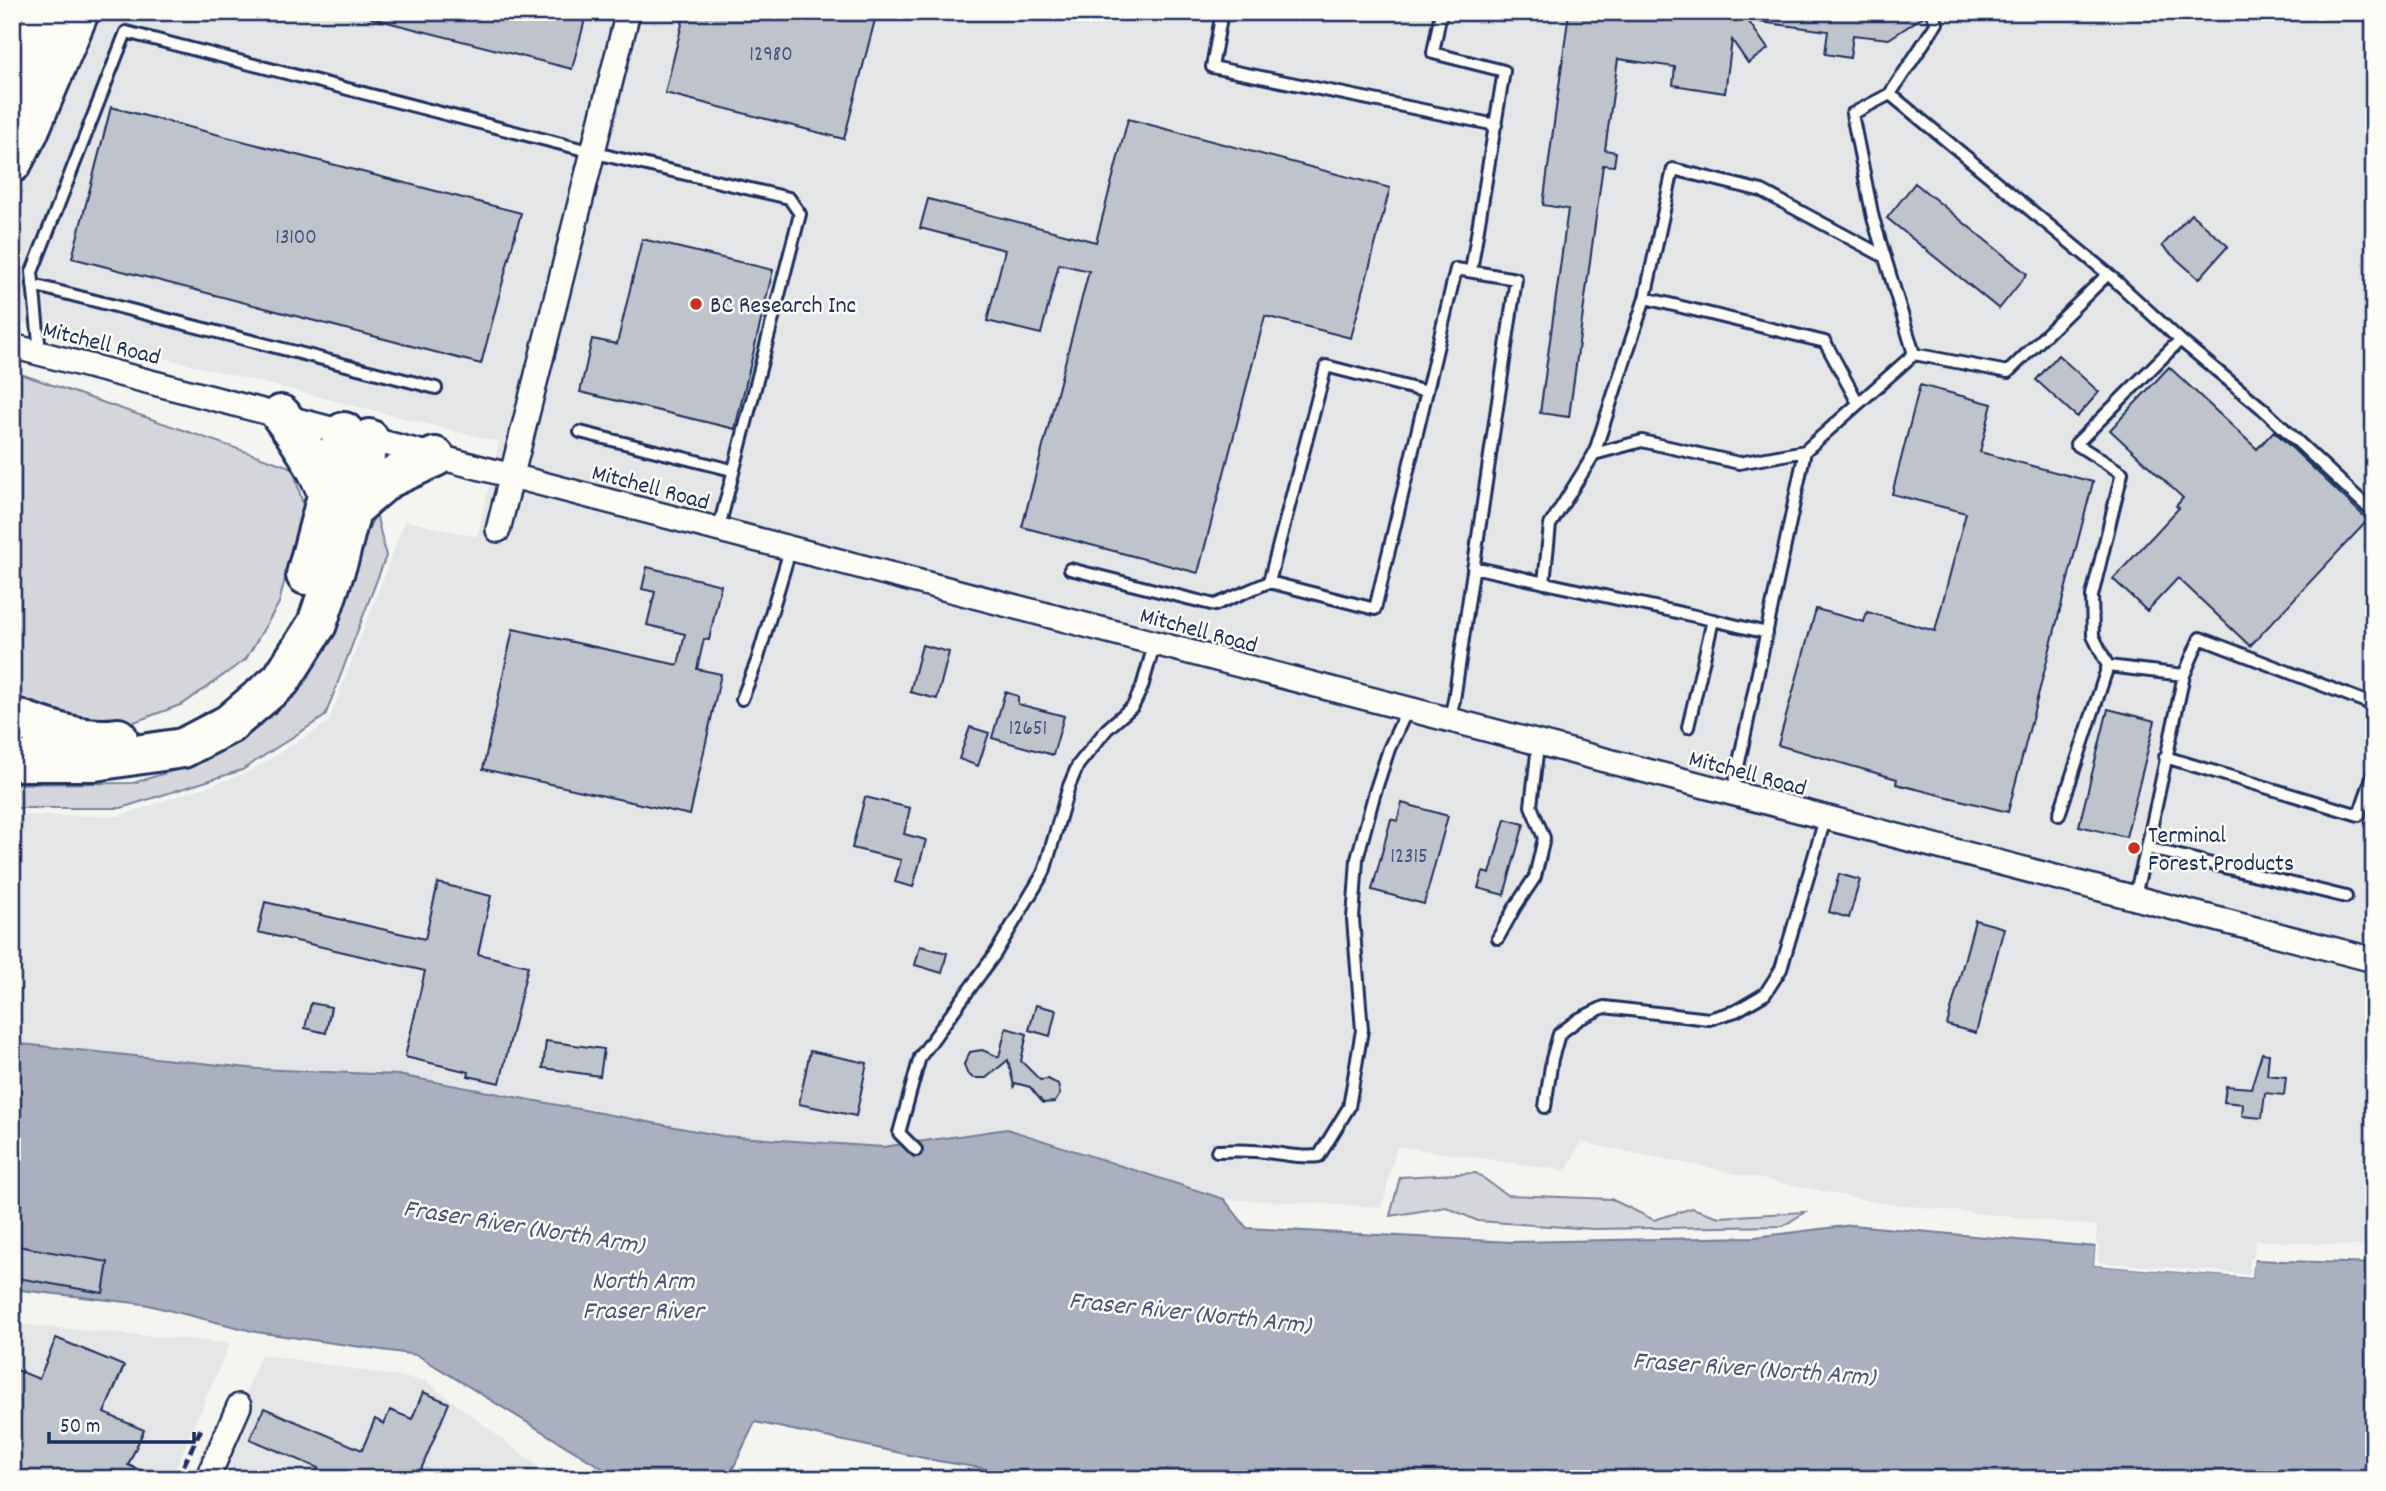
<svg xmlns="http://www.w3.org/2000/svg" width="2386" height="1491" font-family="Dekko,sans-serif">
<rect width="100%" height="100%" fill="#f4f4f1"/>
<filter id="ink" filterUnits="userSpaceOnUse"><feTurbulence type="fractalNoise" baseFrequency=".0143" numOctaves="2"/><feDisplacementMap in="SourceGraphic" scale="14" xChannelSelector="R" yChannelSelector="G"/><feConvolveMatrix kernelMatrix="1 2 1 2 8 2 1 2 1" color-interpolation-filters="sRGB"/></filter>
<g filter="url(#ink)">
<path fill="#e4e5e6" d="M12 12H2374V1247L2255 1240 2252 1278 2094 1265 2097 1226 1880 1203 1581 1142 1566 1171 1397 1146 1382 1207 1224 1199 1007 1129 883 1147 723 1136 398 1075 258 1069 12 1043V815L119 816 247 773 328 723 405 521 477 537 499 442 12 320Z
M12 1324 230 1343 171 1479H12Z
M261 1354 426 1381 555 1479H211Z"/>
<path fill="#d4d6db" stroke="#78829c" stroke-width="2" d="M12 371 293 468 303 505 279 603 246 659 183 704 134 722 68 719 12 700Z
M376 513 386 556 325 716 242 770 121 808H12V784L133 783 192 765 250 731 293 690Z
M1476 1173 1507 1195 1611 1199 1654 1220 1692 1208 1719 1217 1805 1212 1783 1226 1593 1229 1478 1221 1446 1207 1390 1216 1400 1177Z"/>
<path fill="#aab0bf" stroke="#717c98" stroke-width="2" d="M12 1043 258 1069 398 1075 723 1136 883 1147 1007 1129 1224 1199 1247 1228 1511 1242 1755 1237 1852 1225 2096 1247 2094 1265 2252 1278 2253 1260 2374 1264V1479H1049L938 1461 755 1422 728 1479H615L610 1473 417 1355 256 1332 144 1304 12 1289Z"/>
<path fill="#f4f4f1" d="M2096 1243 2099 1246 2098 1262 2249 1274 2250 1259 2254 1256 2252 1278 2094 1265Z"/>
<path fill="#bfc3cc" stroke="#1b2f5e" stroke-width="2" d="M372 12H587L572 69 371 18Z
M685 12H877L844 139 665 93Z
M1569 12H1742L1768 49 1748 63 1732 40 1725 93 1673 85 1675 67 1618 59 1605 150 1616 152 1614 166 1603 165 1569 417 1540 413 1568 209 1543 205Z
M1760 12H1923L1924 16 1889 39 1853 35 1850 58 1825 54 1828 31 1760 22Z
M111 107 521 213 481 364 72 258Z
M1128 119 1390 188 1351 338 1265 316 1198 573 1022 527 1089 271 1059 264 1041 334 987 321 1005 250 920 228 928 199 1096 242Z
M1915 183 2027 274 1999 309 1887 218Z
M2191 214 2228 246 2199 279 2162 246Z
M642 239 773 270 735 429 580 392 592 339 617 344Z
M2058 355 2099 392 2077 417 2036 380Z
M2169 367 2257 449 2274 431 2368 520 2250 646 2178 578 2147 611 2113 579 2179 508 2176 506 2183 498 2110 430Z
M1920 385 1992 404 1980 452 2093 482 2008 812 1896 784 1897 779 1778 745 1816 609 1864 622 1867 612 1935 631 1966 513 1892 494Z
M647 567 721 585 709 640 704 639 697 669 721 674 690 815 483 769 513 629 678 665 685 634 647 625 655 592 642 589Z
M922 645 949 652 937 699 910 692Z
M1005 692 1018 696V704L1064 716 1053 755 992 738Z
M2108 709 2155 721 2126 837 2079 826Z
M970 727 989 733 978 766 959 759Z
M865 797 910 808 904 834 926 840 913 887 895 882 901 860 852 848Z
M1402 803 1448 816 1424 904 1372 890 1391 819 1397 821Z
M1505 819 1524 824 1504 895 1478 888 1483 872 1490 874Z
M1839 874 1860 880 1849 918 1829 912Z
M438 883 491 896 478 954 528 966 500 1083 468 1076 469 1072 405 1057 425 971 258 932 265 902 425 939Z
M1975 920 2004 928 1976 1033 1947 1025Z
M920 946 947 953 942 973 915 965Z
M311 1003 331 1007 326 1033 305 1028Z
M1036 1005 1056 1010 1050 1036 1029 1030Z
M1006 1028 1027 1034 1021 1061 1040 1080 1048 1079 1058 1084 1060 1094 1055 1102 1043 1103 1030 1087 1015 1083 1014 1086 1008 1060 986 1078H973L967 1073 964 1064 970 1052 982 1050 999 1057Z
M546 1041 604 1049 600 1076 543 1068Z
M810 1051 867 1063 856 1116 799 1104Z
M2262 1053 2269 1054 2267 1075 2286 1077 2284 1095 2265 1093 2262 1118 2242 1116 2243 1104 2224 1102 2226 1086 2251 1088Z
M12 1245 108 1262 103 1293 12 1277Z
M56 1338 124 1366 104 1413 144 1430 128 1465 160 1479H12V1368L39 1379Z
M423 1392 449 1403 417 1479H313L318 1468 250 1439 264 1408 362 1450 375 1419 384 1424 390 1410 412 1419Z"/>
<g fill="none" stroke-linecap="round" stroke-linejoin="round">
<defs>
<path id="lane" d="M1222 12 1212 67 1496 125
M1441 12 1433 53 1504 71 1471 271
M1890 94 1937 23 1931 12
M33 285 436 388
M1645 298 1673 169 1762 191 1885 257
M40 352 32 272 126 32 612 157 789 198 800 214 718 531
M1914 354 1873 218 1852 114 1890 94 2108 274
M580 432 732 470
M1805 451 1914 354 2008 372 2108 274 2180 340 2263 409 2374 513
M1594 454 1645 298 1825 342 1858 403
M1473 567 1713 620 1688 727
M1070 569 1215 605 1269 582 1375 609 1456 269 1516 279 1454 700 1449 721
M1269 582 1326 366 1427 392
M1544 583 1550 525 1594 454 1642 441 1739 463 1805 451 1732 795
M1713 620 1767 633
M2108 666 2184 675
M742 699 757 661 790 550
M2165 757 2359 815 2374 772
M2059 815 2108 666 2093 636 2092 596 2122 473 2076 444 2180 340
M2147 848 2346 897
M2134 899 2147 848 2184 675 2200 638 2374 705
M1498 938 1515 907 1535 877 1544 838 1531 806 1538 745
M1545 1107 1552 1059 1559 1034 1579 1019 1604 1007 1709 1019 1736 1011 1765 994 1781 969 1825 819
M916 1150 899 1133 920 1057 995 954 1044 872 1069 786 1078 765 1107 729 1133 706 1142 687 1154 645
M1217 1151C1236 1150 1254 1150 1274 1153 1290 1155 1302 1158 1319 1156L1349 1107 1362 1030 1353 919 1357 859 1374 795 1389 749 1407 710"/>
<path id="street" d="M12 346 2374 960
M498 530 628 12
M207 1479 239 1406"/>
<path id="highway" d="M12 90 46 12
M12 163 28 133 79 12
M281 415C301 440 315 463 327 492
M352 509 387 479 435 457
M306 575 344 432
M12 717C46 729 82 743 118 738
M12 761H95L183 748 229 724 281 680 317 624 339 558 369 439"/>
</defs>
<use href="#lane" stroke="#1b2f5e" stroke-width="16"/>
<use href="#street" stroke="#1b2f5e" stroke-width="28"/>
<use href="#highway" stroke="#1b2f5e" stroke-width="44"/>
<use href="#lane" stroke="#fdfcf7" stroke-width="10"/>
<use href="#street" stroke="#fdfcf7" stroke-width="23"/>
<use href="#highway" stroke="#fdfcf7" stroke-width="38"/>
<path stroke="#1b2f5e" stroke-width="5" stroke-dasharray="10 5" stroke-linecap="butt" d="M177 1479 203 1425"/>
</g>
</g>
<g fill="#c8321e" stroke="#fdfcf7" stroke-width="2.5">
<circle cx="696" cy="304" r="7"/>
<circle cx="2134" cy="848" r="7"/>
</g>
<g text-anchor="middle" stroke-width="5" stroke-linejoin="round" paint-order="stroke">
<g font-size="21" fill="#44547a">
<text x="771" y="60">12980</text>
<text x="296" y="243">13100</text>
<text x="1028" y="734">12651</text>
<text x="1409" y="862">12315</text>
</g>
<g font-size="24" fill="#1b2f5e" stroke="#fdfcf7" text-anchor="start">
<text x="710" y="312">BC Research Inc</text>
<text x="2148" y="842">Terminal<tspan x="2148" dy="28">Forest Products</tspan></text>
</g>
<g font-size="24" fill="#1b2f5e" stroke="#fdfcf7">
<text transform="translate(102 342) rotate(14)" y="8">Mitchell Road</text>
<text transform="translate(651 486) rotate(15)" y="8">Mitchell Road</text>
<text transform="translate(1199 629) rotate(15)" y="8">Mitchell Road</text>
<text transform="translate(1748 772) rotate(15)" y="8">Mitchell Road</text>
</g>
<g font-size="26" font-style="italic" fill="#46567b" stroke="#fdfcf7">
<text transform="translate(524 1225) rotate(9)" y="9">Fraser River (North Arm)</text>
<text x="643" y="1288">North Arm<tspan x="643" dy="30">Fraser River</tspan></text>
<text transform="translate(1190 1311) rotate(6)" y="9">Fraser River (North Arm)</text>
<text transform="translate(1754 1367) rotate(4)" y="9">Fraser River (North Arm)</text>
</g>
</g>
<rect width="2386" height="1491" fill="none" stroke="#fdfcf7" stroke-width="42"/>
<rect x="21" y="21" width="2344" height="1449" fill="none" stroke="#1b2f5e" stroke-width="2.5" filter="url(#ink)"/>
<path d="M49 1432v10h145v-10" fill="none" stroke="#1b2f5e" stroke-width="3.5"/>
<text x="60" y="1432" font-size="21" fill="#1b2f5e" stroke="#fdfcf7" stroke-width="5" paint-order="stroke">50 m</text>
</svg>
